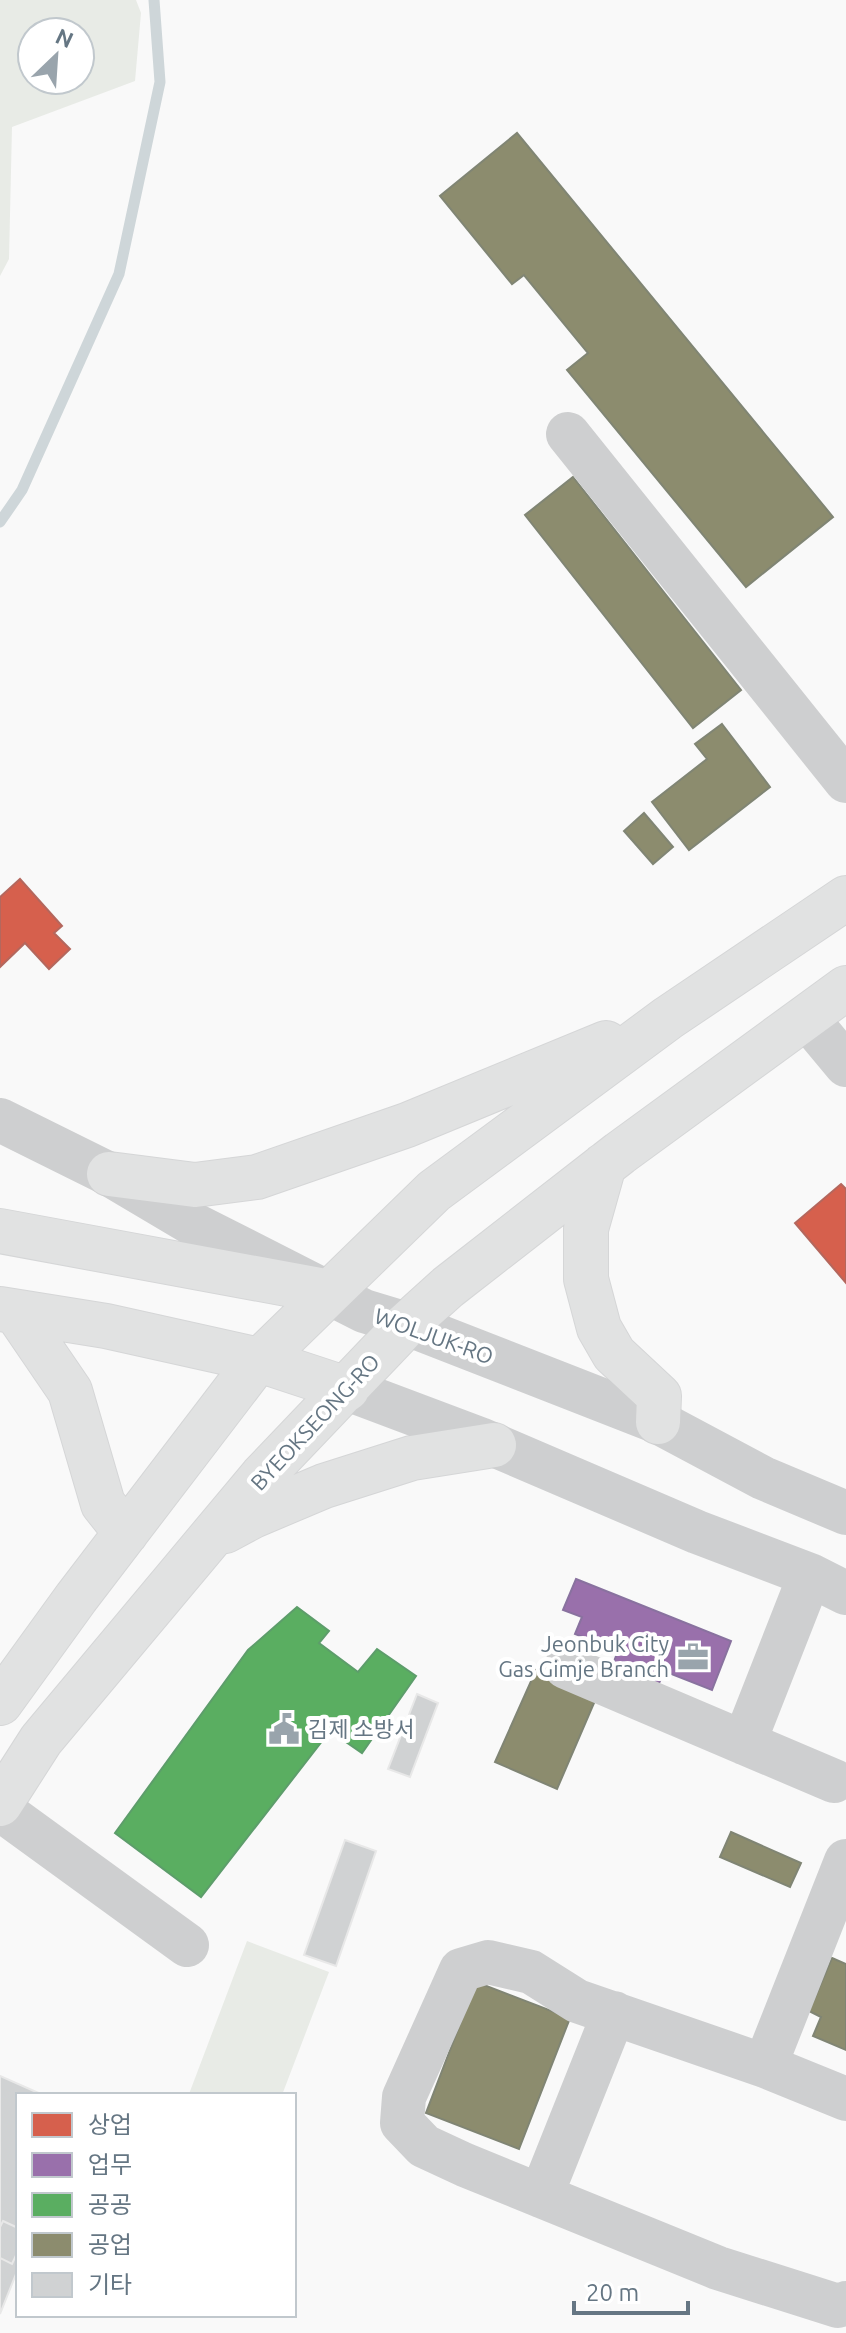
<svg xmlns="http://www.w3.org/2000/svg" width="846" height="2333" font-family="Ubuntu,'Noto Sans KR',sans-serif">
<rect width="100%" height="100%" fill="#f9f9f9"/>
<path fill="#e8ebe6" fill-rule="evenodd" d="M0 0H136L141 13 135 81 12 127 9 259 0 276ZM32 32H80V80H32Z
M247 1941 329 1972 282 2095H190L189 2094Z"/>
<path fill="#d6604d" stroke="#b4675d" stroke-width="2" d="M20 879 62 926 54 933 70 949 49 969 25 943 0 967V897Z
M841 1184 846 1189V1283L795 1223Z"/>
<path fill="#9970ab" stroke="#89729f" stroke-width="2" d="M576 1579 731 1641 712 1690 664 1671 655 1693 609 1674 618 1651 575 1634 582 1617 563 1610Z"/>
<path fill="#5aae61" stroke="#5d9d6b" stroke-width="2" d="M297 1607 329 1631 319 1643 358 1672 377 1649 416 1676 362 1753 330 1731 201 1897 115 1833 248 1650Z"/>
<path fill="#8c8c6e" stroke="#808574" stroke-width="2" d="M517 133 833 517 746 587 567 370 588 353 524 275 512 284 440 196Z
M573 477 741 690 693 728 525 515Z
M722 724 770 787 689 850 652 802 707 759 695 744Z
M644 813 673 847 653 864 624 831Z
M536 1670 597 1696 557 1789 495 1762Z
M731 1832 801 1863 790 1887 720 1857Z
M832 1958 846 1964V2050L813 2036 821 2017 809 2011Z
M476 1982 570 2018 519 2149 426 2113Z"/>
<g fill="none" stroke-linecap="round" stroke-linejoin="round">
<path stroke="#ced6d9" stroke-width="11" d="M0 522 22 490 119 274 160 82 154 0"/>
</g>
<path fill="#d0d2d3" stroke="#e8e8e8" stroke-width="2" d="M417 1694 438 1703 410 1777 388 1769Z
M345 1840 376 1851 336 1966 304 1955Z
M0 2076 43 2095H18V2269L0 2314Z
M3 2221 18 2228V2251L12 2264 0 2258V2227Z"/>
<g fill="none" stroke-linecap="round" stroke-linejoin="round">
<defs>
<path id="major" d="M604 1165 586 1229V1279L599 1328 614 1354 659 1396 658 1422
M109 1174 195 1185 257 1177 407 1125 606 1043
M0 1231 330 1292
M0 1309 106 1326 259 1360 347 1389
M16 1312 70 1391 103 1504 126 1533
M225 1531 253 1516 324 1486 412 1458 494 1445
M0 1703 76 1598 251 1369 434 1191 668 1018 846 898
M0 1804 41 1740 262 1476 407 1324 448 1287 620 1153 846 988"/>
</defs>
<use href="#major" stroke="#d5d6d7" stroke-width="46"/>
<path stroke="#cecfd0" stroke-width="44" d="M568 434 846 781
M806 1017 846 1065
M0 1120 109 1174 195 1225 364 1311 407 1324 658 1422 763 1478 846 1513
M347 1389 480 1439 697 1532 810 1575 846 1593
M566 1667 834 1781
M744 1743 810 1575
M0 1809 187 1945
M765 2066 846 1861
M846 2099 765 2066 577 2001 531 1972 488 1962 461 1970 404 2097 402 2123 424 2146 465 2165 718 2268 838 2306 846 2303
M541 2196 614 2013"/>
<use href="#major" stroke="#e1e2e2" stroke-width="44"/>
</g>
<defs>
<symbol id="office-bare" viewBox="-9 -9 18 18"><path d="M-6-3h4V-5.5h4V-3h4V5H-6ZM-1-4.5V-3h2v-1.5ZM-6 0V1H6V0Z" fill="#99a4ac" stroke="#fff" stroke-width="2.5" paint-order="stroke"/></symbol>
<symbol id="civic-bare" viewBox="-9 -9 18 18"><path d="M-.6-6.5H3V-4.5H.6V-3L4-1V1h2V6H-6V1h2V-1L-.6-3ZM-1.2 2.5V6h2.4V2.5Z" fill="#99a4ac" stroke="#fff" stroke-width="2.5" paint-order="stroke"/></symbol>
</defs>
<g fill-rule="evenodd">
<use href="#office-bare" x="671" y="1635" width="44" height="44"/>
<use href="#civic-bare" x="262" y="1707" width="44" height="44"/>
</g>
<g text-anchor="middle" stroke-width="8" stroke-linejoin="round" paint-order="stroke">
<g font-size="22" fill="#657683" stroke="#fff">
<text transform="translate(434 1336) rotate(20)" y="8">WOLJUK-RO</text>
<text transform="translate(315 1422) rotate(-47)" y="8">BYEOKSEONG-RO</text>
</g>
<g font-size="22" fill="#657683" stroke="#fff" text-anchor="end">
<text x="669" y="1652">Jeonbuk City<tspan x="669" dy="25">Gas Gimje Branch</tspan></text>
<text x="308" y="1737" text-anchor="start">김제 소방서</text>
</g>
</g>
<rect x="16" y="2093" width="280" height="224" fill="#ffffff" stroke="#c1c8cd" stroke-width="2"/>
<rect x="32" y="2113" width="40" height="24" fill="#d6604d" stroke="#c1c8cd" stroke-width="2"/>
<text x="88" y="2133" font-size="24" fill="#657683">상업</text>
<rect x="32" y="2153" width="40" height="24" fill="#9970ab" stroke="#c1c8cd" stroke-width="2"/>
<text x="88" y="2173" font-size="24" fill="#657683">업무</text>
<rect x="32" y="2193" width="40" height="24" fill="#5aae61" stroke="#c1c8cd" stroke-width="2"/>
<text x="88" y="2213" font-size="24" fill="#657683">공공</text>
<rect x="32" y="2233" width="40" height="24" fill="#8c8c6e" stroke="#c1c8cd" stroke-width="2"/>
<text x="88" y="2253" font-size="24" fill="#657683">공업</text>
<rect x="32" y="2273" width="40" height="24" fill="#d0d2d3" stroke="#c1c8cd" stroke-width="2"/>
<text x="88" y="2293" font-size="24" fill="#657683">기타</text>
<g transform="translate(56 56) rotate(25)"><circle r="38" fill="#ffffff" stroke="#c1c8cd" stroke-width="2"/>
<path d="M0-6L14 30L0 20L-14 30Z" fill="#99a4ac"/>
<text y="-12" font-size="22" font-weight="bold" text-anchor="middle" fill="#657683">N</text>
</g>
<path d="M574 2301v12h114v-12" fill="none" stroke="#657683" stroke-width="4"/>
<text x="586" y="2301" font-size="24" fill="#657683" stroke="#ffffff" stroke-width="6" paint-order="stroke">20 m</text>
</svg>
